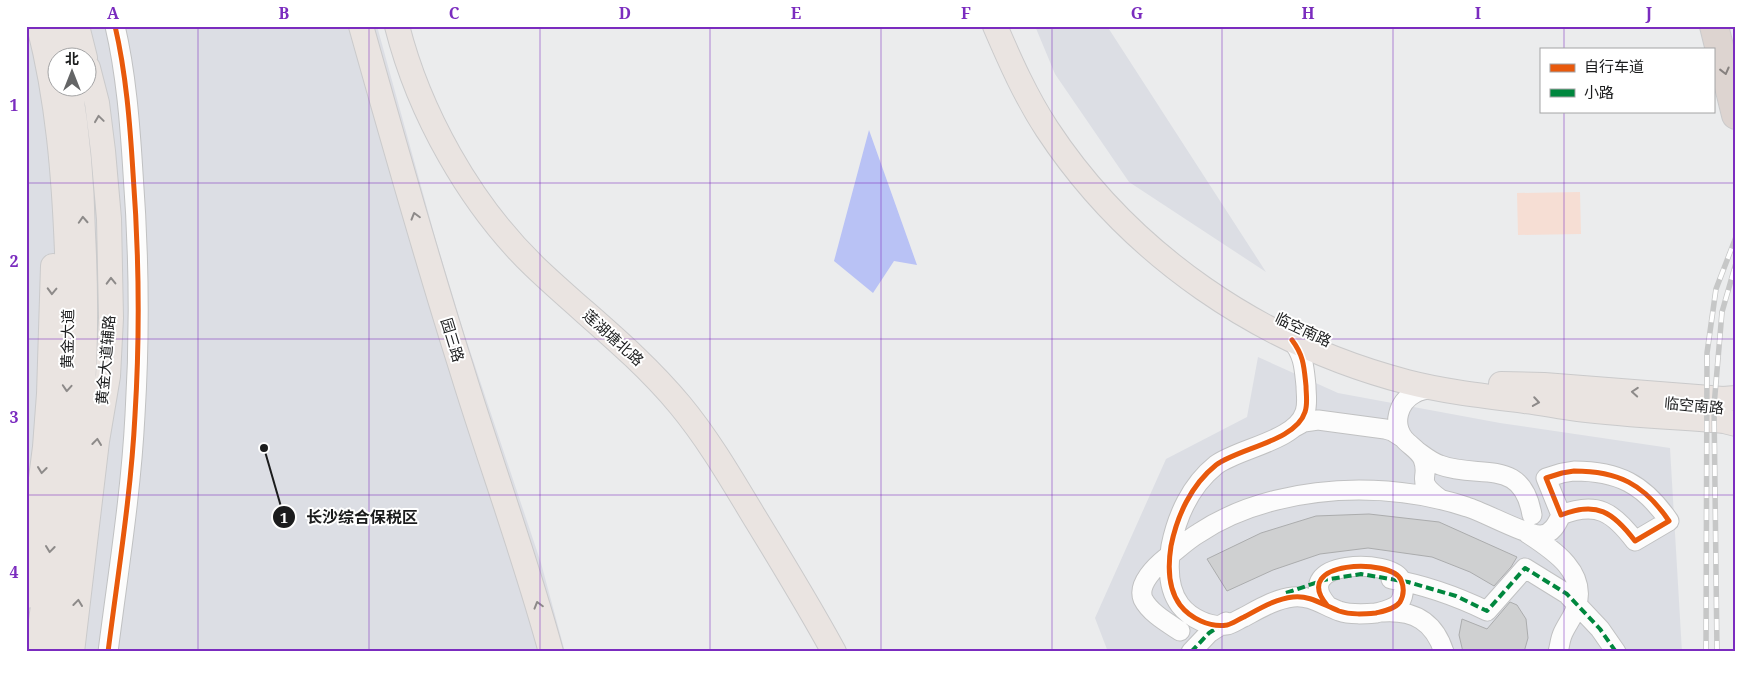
<svg xmlns="http://www.w3.org/2000/svg" width="1762" height="678" font-family="'Noto Serif','Noto Sans SC',serif">
<rect width="100%" height="100%" fill="#ebeced"/>
<path fill="#dcdee4" fill-rule="evenodd" d="M26 26H377L435 237 464 333 541 563 565 652H26ZM58 58H88V88H58Z
M1035 26H1107L1266 272 1129 182 1055 74Z
M1258 357 1338 393 1500 423 1670 448 1682 652H1108L1095 618 1166 459 1247 417Z"/>
<path fill="#f6ded4" d="M1580 192 1581 234 1518 235 1517 193Z"/>
<path fill="#b9c2f5" d="M869 130 917 265 894 261 873 293 834 261Z"/>
<path fill="#cfd0d1" stroke="#abacad" d="M1369 514 1439 522 1517 557 1511 567 1494 586 1470 572 1432 557 1368 548 1320 554 1273 570 1227 591 1207 559 1261 533 1316 516Z
M1510 602 1517 605 1526 619 1528 638 1524 652H1463L1459 635 1462 619 1487 629Z"/>
<g fill="none" stroke-linecap="round" stroke-linejoin="round">
<defs>
<path id="minor" d="M1292 340C1304 356 1304 367 1306 386 1306 394 1308 404 1305 412 1296 441 1239 448 1216 465 1191 485 1177 516 1171 546 1168 565 1168 589 1180 605 1190 618 1210 628 1227 625 1232 624 1239 619 1244 617 1259 609 1275 599 1293 597 1310 595 1323 605 1339 611 1351 615 1364 614 1376 613 1384 611 1395 609 1400 602 1404 595 1404 587 1401 580 1392 558 1289 560 1327 605
M1434 388C1428 389 1421 390 1415 393 1398 402 1392 424 1404 439 1410 446 1419 450 1423 459 1431 479 1413 479 1440 499
M1293 428 1304 422 1318 420 1385 429 1392 431 1403 438
M1417 451C1424 456 1431 462 1440 465 1480 480 1522 456 1532 515
M1574 471C1618 471 1644 484 1669 521L1635 541C1613 512 1597 501 1561 515L1546 478 1562 473Z
M1527 533C1553 550 1588 572 1576 608 1573 617 1567 624 1563 633 1560 639 1560 645 1558 652
M1391 579C1425 585 1456 596 1487 611L1525 568 1567 594 1600 629 1616 652
M1383 612C1414 610 1434 621 1444 652
M1180 631C1168 623 1150 613 1143 599 1137 584 1156 566 1166 558 1177 550 1187 540 1199 533 1244 503 1305 490 1359 490 1396 490 1431 495 1467 507 1484 512 1527 536 1541 535 1552 534 1557 524 1561 515
M108 652C118 573 131 494 135 415 140 334 139 253 133 173 130 124 126 73 115 26
M1191 652 1209 633 1226 622"/>
<path id="major" d="M58 26 64 58
M77 26 85 58
M361 26C393 140 425 254 461 367 490 462 525 556 551 652
M397 26C419 113 470 204 534 266 583 313 636 352 680 405 709 440 732 480 755 518 782 562 809 606 834 652
M995 26C1010 61 1026 97 1047 129 1130 255 1261 344 1407 382 1446 392 1485 396 1525 401 1543 403 1560 407 1578 409 1627 415 1676 417 1724 421L1736 424
M1501 384 1544 385 1723 399 1736 398
M26 596 45 447 49 394 53 266
M37 652C48 563 63 474 67 384 69 340 68 296 67 252 64 175 58 100 39 26
M54 652C64 569 77 487 82 404 86 347 86 291 83 234 82 185 78 136 70 88
M72 652 97 441 108 376 111 318 109 219 103 151 97 103 88 68"/>
<path id="highway" d="M1714 26 1736 115"/>
</defs>
<use href="#minor" stroke="#c0c1c2" stroke-width="21"/>
<use href="#major" stroke="#cacacb" stroke-width="26"/>
<use href="#highway" stroke="#cacacb" stroke-width="30"/>
<use href="#minor" stroke="#fcfcfc" stroke-width="19"/>
<use href="#major" stroke="#eae4e1" stroke-width="24"/>
<use href="#highway" stroke="#ddd4d0" stroke-width="28"/>
<defs>
<path id="rail" d="M1706 652 1707 353 1716 289 1736 237
M1717 652 1714 406 1722 312 1736 263"/>
</defs>
<use href="#rail" stroke="#c6c7c7" stroke-width="5.5"/>
<use href="#rail" stroke="#fff" stroke-width="4" stroke-dasharray="11" stroke-linecap="butt"/>
<path stroke="#00873e" stroke-width="4" stroke-dasharray="8 4" stroke-linecap="butt" d="M1286 593 1324 580 1361 574 1408 582 1456 596 1487 611 1525 568 1567 594 1600 629 1616 652
M1191 652 1209 633 1221 625"/>
<defs>
<path id="cycleway" d="M1292 340C1304 356 1304 367 1306 386 1306 394 1308 404 1305 412 1296 441 1239 448 1216 465 1191 485 1177 516 1171 546 1168 565 1168 589 1180 605 1190 618 1210 628 1227 625 1232 624 1239 619 1244 617 1259 609 1275 599 1293 597 1310 595 1323 605 1339 611 1351 615 1364 614 1376 613 1384 611 1395 609 1400 602 1404 595 1404 587 1401 580 1392 558 1289 560 1327 605
M1574 471C1618 471 1644 484 1669 521L1635 541C1613 512 1597 501 1561 515L1546 478 1562 473Z
M108 652C118 573 131 494 135 415 140 334 139 253 133 173 130 124 126 73 115 26"/>
</defs>
<use href="#cycleway" stroke="#fff" stroke-width="8"/>
<use href="#cycleway" stroke="#e8590c" stroke-width="5"/>
</g>
<defs><path id="oneway-chevron" d="M-2-3.5L2.5 0L-2 3.5" fill="none" stroke-width="1.6" stroke-linecap="round" stroke-linejoin="round" transform="scale(1.25)"/></defs>
<use stroke="#86817f" href="#oneway-chevron" transform="translate(1725 71) rotate(76)"/>
<g stroke="#8d8a89">
<use href="#oneway-chevron" transform="translate(99 119) rotate(-98)"/>
<use href="#oneway-chevron" transform="translate(415 216) rotate(-106)"/>
<use href="#oneway-chevron" transform="translate(83 220) rotate(-93)"/>
<use href="#oneway-chevron" transform="translate(111 281) rotate(-91)"/>
<use href="#oneway-chevron" transform="translate(52 291) rotate(92)"/>
<use href="#oneway-chevron" transform="translate(67 388) rotate(94)"/>
<use href="#oneway-chevron" transform="translate(1635 392) rotate(-176)"/>
<use href="#oneway-chevron" transform="translate(1536 402) rotate(9)"/>
<use href="#oneway-chevron" transform="translate(97 442) rotate(-83)"/>
<use href="#oneway-chevron" transform="translate(42 470) rotate(97)"/>
<use href="#oneway-chevron" transform="translate(50 549) rotate(97)"/>
<use href="#oneway-chevron" transform="translate(78 603) rotate(-83)"/>
<use href="#oneway-chevron" transform="translate(538 605) rotate(-106)"/>
</g>
<path fill="none" stroke="#7b2cbf" stroke-width="1" stroke-opacity="0.55" d="M198 26V652M369 26V652M540 26V652M710 26V652M881 26V652M1052 26V652M1222 26V652M1393 26V652M1564 26V49M1564 111V652M26 183H1736M26 339H1736M26 495H1736"/>
<g text-anchor="middle" stroke-width="4" stroke-linejoin="round" paint-order="stroke">
<g font-size="15" fill="#1b1c1d" stroke="#fff">
<text transform="translate(1303 330) rotate(25)" y="5">临空南路</text>
<text transform="translate(613 338) rotate(42)" y="5">莲湖塘北路</text>
<text transform="translate(68 339) rotate(-89)" y="5">黄金大道</text>
<text transform="translate(452 340) rotate(73)" y="5">园三路</text>
<text transform="translate(106 360) rotate(-85)" y="5">黄金大道辅路</text>
<text transform="translate(1694 406) rotate(5)" y="5">临空南路</text>
</g>
</g>
<path fill="none" stroke="#1b1c1d" stroke-width="2" d="M264 448L284 517"/>
<g fill="#1b1c1d" stroke="#fff" stroke-width="2">
<circle cx="264" cy="448" r="5"/>
<circle cx="284" cy="517" r="12"/>
</g>
<g font-size="15" text-anchor="middle" font-weight="bold" fill="#fff">
<text x="284" y="523">1</text>
</g>
<g font-size="16" text-anchor="middle" font-weight="bold" fill="#1b1c1d" stroke="#fff" stroke-width="4" stroke-linejoin="round" paint-order="stroke">
<text x="362" y="523">长沙综合保税区</text>
</g>
<rect width="1762" height="678" fill="none" stroke="#ffffff" stroke-width="55"/>
<rect x="1540" y="48" width="175" height="65" fill="#ffffff" stroke="#a4a4a5"/>
<rect x="1550" y="64" width="25" height="8" fill="#e8590c" stroke="#a4a4a5"/>
<text x="1584" y="72" font-size="15" fill="#1b1c1d">自行车道</text>
<rect x="1550" y="89" width="25" height="8" fill="#00873e" stroke="#a4a4a5"/>
<text x="1584" y="98" font-size="15" fill="#1b1c1d">小路</text>
<g transform="translate(72 72)"><circle r="24" fill="#ffffff" stroke="#a4a4a5"/>
<path d="M0-4L9 19L0 12L-9 19Z" fill="#646566"/>
<text y="-8" font-size="14" font-weight="bold" text-anchor="middle" fill="#1b1c1d">北</text>
</g>
<rect x="28" y="28" width="1706" height="622" fill="none" stroke="#7b2cbf" stroke-width="2"/>
<g font-size="16" text-anchor="middle" font-weight="bold" fill="#7b2cbf">
<text x="113" y="19">A</text>
<text x="284" y="19">B</text>
<text x="454" y="19">C</text>
<text x="625" y="19">D</text>
<text x="796" y="19">E</text>
<text x="966" y="19">F</text>
<text x="1137" y="19">G</text>
<text x="1308" y="19">H</text>
<text x="1478" y="19">I</text>
<text x="1649" y="19">J</text>
<text x="14" y="111">1</text>
<text x="14" y="267">2</text>
<text x="14" y="423">3</text>
<text x="14" y="578">4</text>
</g>
</svg>
